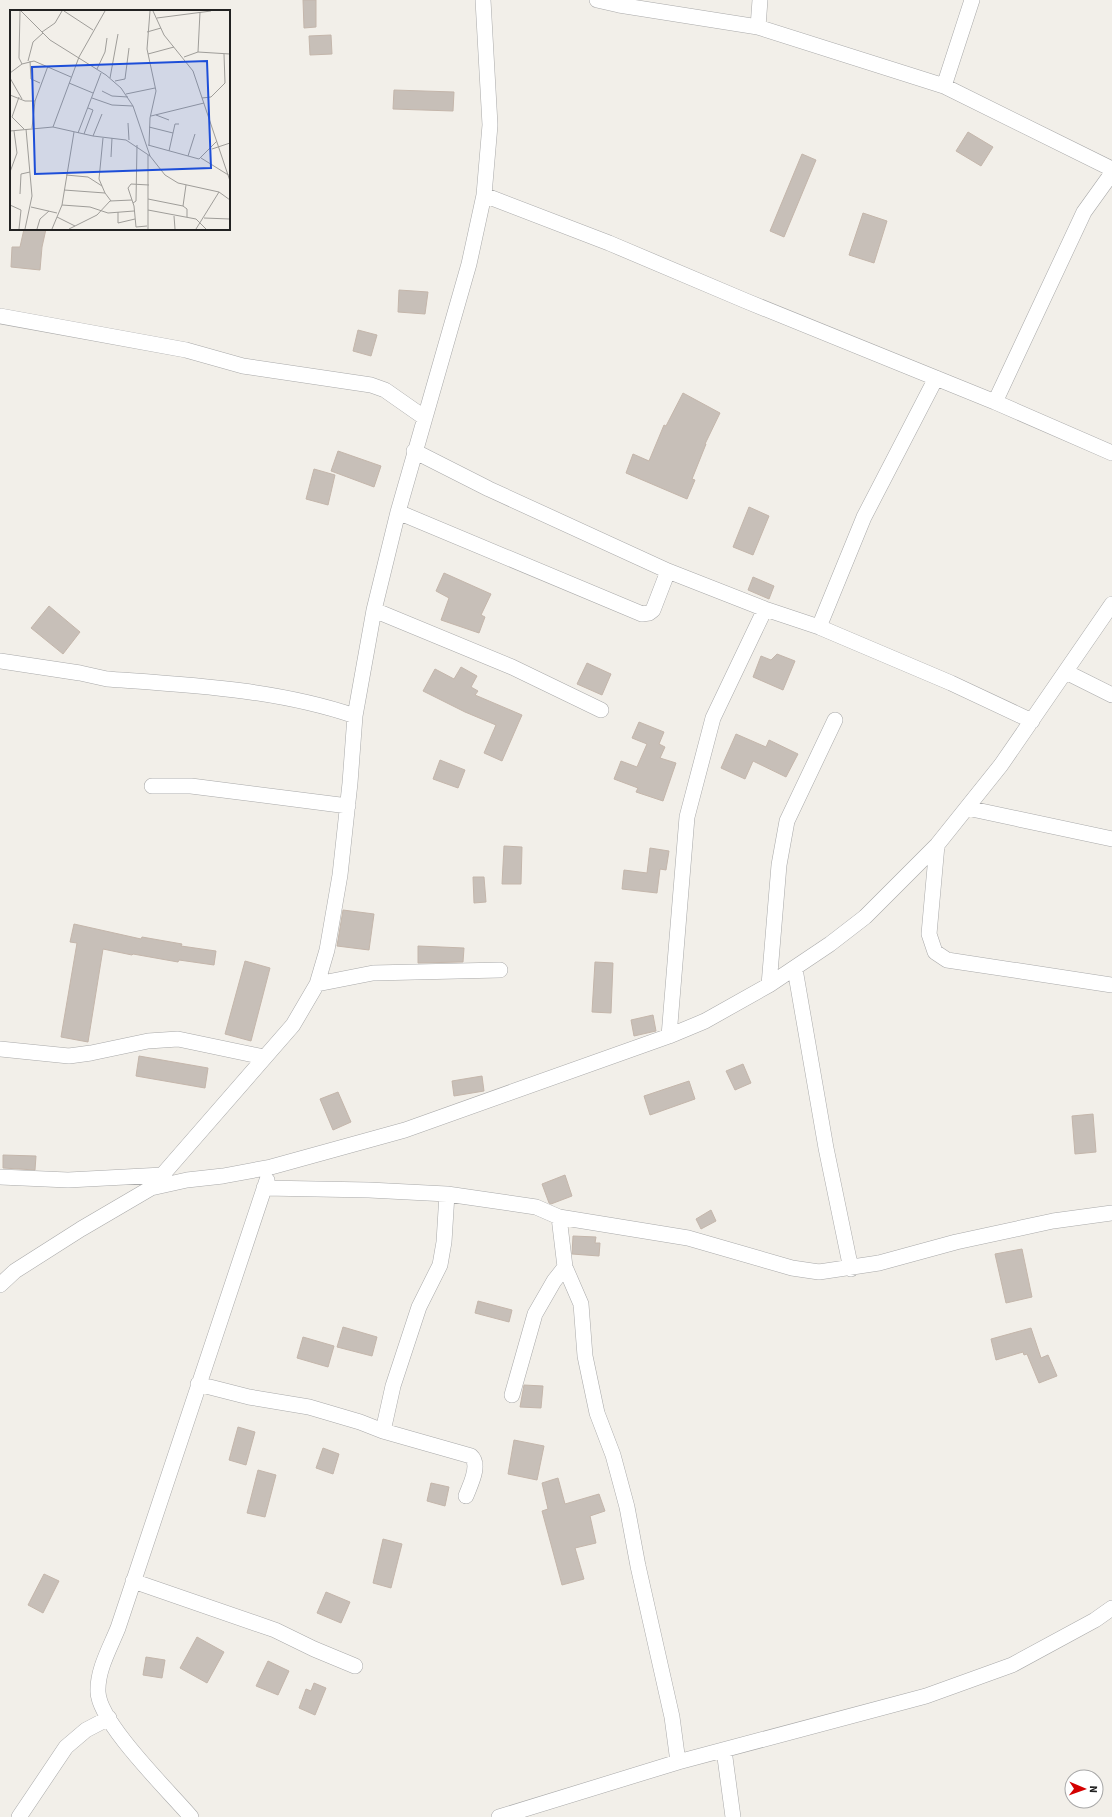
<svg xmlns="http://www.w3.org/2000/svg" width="1112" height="1817" font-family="'Source Sans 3',sans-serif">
<rect width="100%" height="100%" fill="#f2efe9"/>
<path fill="#c7bfb8" stroke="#c4b6ab" d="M303 0H316V27L304 28Z
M331 35 332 54 310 55 309 36Z
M394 90 454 92 453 111 393 109Z
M968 132 993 147 981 166 956 151Z
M802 154 816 160 784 237 770 231Z
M863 213 887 221 874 263 849 255Z
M24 229H46L42 247 40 270 11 267 12 247H20Z
M399 290 428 292 425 314 398 312Z
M358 330 377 335 371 356 353 351Z
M683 393 720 413 705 444H706L692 479 695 480 687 499 626 473 633 454 649 461 664 425 666 426Z
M338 451 381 466 374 487 331 471Z
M314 469 335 475 328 505 306 499Z
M749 507 769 516 753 555 733 547Z
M444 573 491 594 481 615 485 617 479 633 441 620 449 598 436 591Z
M753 577 774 586 769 599 748 590Z
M49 606 80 632 63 654 31 628Z
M777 654 795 661 783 690 753 677 761 656 771 660Z
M587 663 611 674 602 695 577 684Z
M461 667 477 676 471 687 478 691 475 695 522 715 502 761 484 753 496 725 465 712 423 691 435 669 454 679Z
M639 722 664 732 659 744 665 747 660 758 676 763 663 801 636 792 638 788 614 779 621 761 637 767 647 744 632 738Z
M736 734 766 747 769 740 798 754 786 777 753 761 745 779 721 768Z
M440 760 465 770 458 788 433 779Z
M504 846 522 847 521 884H502Z
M650 848 669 851 666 870 660 869 657 893 622 889 624 870 647 873Z
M473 877H484L486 902 474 903Z
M343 910 374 914 369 950 337 946Z
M74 924 141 939 142 937 182 944 181 946 216 951 214 965 179 960 178 962 133 954 132 955 103 949 88 1042 61 1037 77 943 70 942Z
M418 946 464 948 463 962 418 963Z
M245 961 270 968 251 1041 225 1034Z
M595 962 613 963 611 1013 592 1012Z
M653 1015 656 1031 634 1036 631 1020Z
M139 1056 208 1068 205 1088 136 1076Z
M743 1064 751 1083 735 1090 726 1071Z
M482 1076 484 1091 454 1096 452 1081Z
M689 1081 695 1099 650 1115 644 1096Z
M338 1092 351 1122 333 1130 320 1099Z
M1093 1114 1096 1152 1075 1154 1072 1116Z
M3 1155 36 1156 35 1170 3 1168Z
M565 1175 572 1196 551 1204 549 1203 542 1184Z
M711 1210 716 1221 701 1229 696 1219Z
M573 1236 596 1237 595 1243H600L599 1256 572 1254Z
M1022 1249 1032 1297 1006 1303 995 1254Z
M478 1301 512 1310 509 1322 475 1313Z
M343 1327 377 1337 372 1356 337 1347Z
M1031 1328 1041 1358 1048 1355 1057 1376 1039 1383 1027 1354 1024 1355 1023 1352 996 1360 991 1339Z
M303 1337 334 1346 328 1367 297 1358Z
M524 1385 543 1386 541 1408 520 1407Z
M238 1427 255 1432 246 1465 229 1460Z
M514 1440 544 1446 537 1480 508 1474Z
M323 1448 339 1454 333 1474 316 1468Z
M258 1470 276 1475 265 1517 247 1513Z
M558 1478 565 1504 599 1494 605 1511 590 1516 596 1543 575 1548 584 1579 562 1585 542 1511 548 1509 542 1483Z
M431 1483 449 1487 445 1506 427 1501Z
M383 1539 402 1544 391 1588 373 1583Z
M44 1574 59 1581 43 1613 28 1605Z
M326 1592 350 1602 341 1623 317 1613Z
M197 1637 224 1652 207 1683 180 1668Z
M146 1657 165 1660 162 1678 143 1675Z
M268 1661 289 1671 278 1695 256 1686Z
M314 1683 326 1688 315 1715 299 1708 306 1689 311 1691Z"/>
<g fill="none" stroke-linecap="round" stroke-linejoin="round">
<defs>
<path id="minor" d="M597 0 619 5 758 27 944 86 1112 169
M758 27 760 0
M944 86 972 0
M484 195 609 243 746 301 995 402 1112 453
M0 316 186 350 243 366 371 385 385 390 425 418
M995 402 1084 212 1112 173
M414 451 489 489 668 571 765 609 819 627 951 683 1032 721
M398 512 642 614 649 613 653 610 668 571
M374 610 512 667 601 710
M819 627 864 517 936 378
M0 661 80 673 107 679C190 685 276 689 355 716
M1066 672 1112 695
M152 786H191L348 806
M967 808 1112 839
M937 845 929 934 935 952 947 960 1112 985
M795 969 826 1148 851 1269
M317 984 373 973 500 970
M769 985 779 865 787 821 835 720
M669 1036 687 817 713 718 765 609
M0 1049 69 1056 91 1053 148 1041 178 1039 264 1057
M0 1177 68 1180 163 1175
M151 1188 293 1025 317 984 327 950 340 875 350 783 355 716 374 610 398 512 469 264 484 195 490 125 483 0
M264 1188 369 1190 447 1194 536 1207 559 1217 688 1238 792 1268 819 1272 879 1263 956 1242 1053 1221 1112 1213
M559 1217 565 1267 581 1304 585 1356 597 1413 613 1455 627 1507 638 1566 672 1717 678 1762
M0 1285 15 1271 81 1229 151 1188 187 1180 223 1176 271 1167 405 1130 669 1036 705 1021 769 985 830 944 865 917 937 845 1001 765 1112 604
M198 1384 249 1397 309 1407 360 1422 383 1431 471 1456C481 1465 470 1485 466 1496
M512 1395 535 1314 554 1281 565 1267
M383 1431 393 1386 419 1307 440 1265 444 1242 447 1194
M133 1581 275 1630 314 1649 355 1666
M724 1750 733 1817
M19 1817 66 1747 86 1730 109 1718
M191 1817C169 1791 99 1723 98 1692 97 1670 110 1648 118 1628L267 1180
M499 1817 678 1762 926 1696 1012 1665 1095 1620 1112 1608"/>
</defs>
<use href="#minor" stroke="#a9a9a9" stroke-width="16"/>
<use href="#minor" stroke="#fff" stroke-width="15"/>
</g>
<g transform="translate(10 10)">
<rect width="220" height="220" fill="#f2efe9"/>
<path fill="none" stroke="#9f9d99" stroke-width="1" d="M10 1 9 48 12 54M11 1 40 30 96 65 111 78 123 96 140 146 155 165 168 173 209 182 220 190M54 1 83 20M143 1 154 25 183 61 220 171M147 8 201 1M32 22 45 13 52 1M137 22 151 18M188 42 190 2M138 44 164 37M174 47 188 42 220 44M18 51 23 32 33 23M20 51 21 69 30 73M87 59 95 42 97 28M0 63 12 54 24 51 61 67M0 68 12 89M100 68 108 24M105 71 115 69 119 38M59 73 83 83M92 81 102 86 118 87M116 84 145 78M0 85 15 91H25M9 87 2 107 14 119M82 88 102 95 123 96M192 88 201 87 215 73 214 44M146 105 159 110M141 106 194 93M118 113 119 130M43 117 69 47 95 1M139 117 163 123M22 118 25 91 38 56M0 121 43 117 83 126 116 130 140 146M68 123 91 63M74 124 83 100 78 98M83 126 92 104M93 128 89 169 95 183M138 135 189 149 207 131M139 135 140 108 146 81 137 39 140 1M202 139 220 133M159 141 165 114H169M178 146 185 124M101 147 102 128M191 148 220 166M0 162 7 143 4 121M56 165 78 167 92 176M54 180 95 183 101 191M10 184 11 164 20 162M138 189 173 196 176 175M123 193 126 191 127 135M0 195 11 200 9 219M52 195 80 197 98 203 124 201M173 196 177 199V207M21 197 47 203M138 200 186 209 196 219M108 202V213L125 209M164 206 165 219M47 207 65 216M194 208 220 209M137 216 126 217 124 196 118 178 121 174 139 175M15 219 22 186 16 119M27 219 30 209 39 201M42 219 52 195 64 122M59 219 87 205 100 191 122 190M138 219V145M186 219 209 182"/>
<path fill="#1d4ed8" fill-opacity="0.15" stroke="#1d4ed8" stroke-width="2" d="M197 51 201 158 25 164 22 57Z"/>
<rect width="220" height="220" fill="none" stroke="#222" stroke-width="2"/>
</g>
<g transform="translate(1084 1789) rotate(92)"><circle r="19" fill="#ffffff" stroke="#a7a7a7"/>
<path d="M0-3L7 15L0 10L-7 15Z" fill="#d40000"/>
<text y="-6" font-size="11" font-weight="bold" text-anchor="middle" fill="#222222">N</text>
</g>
</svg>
